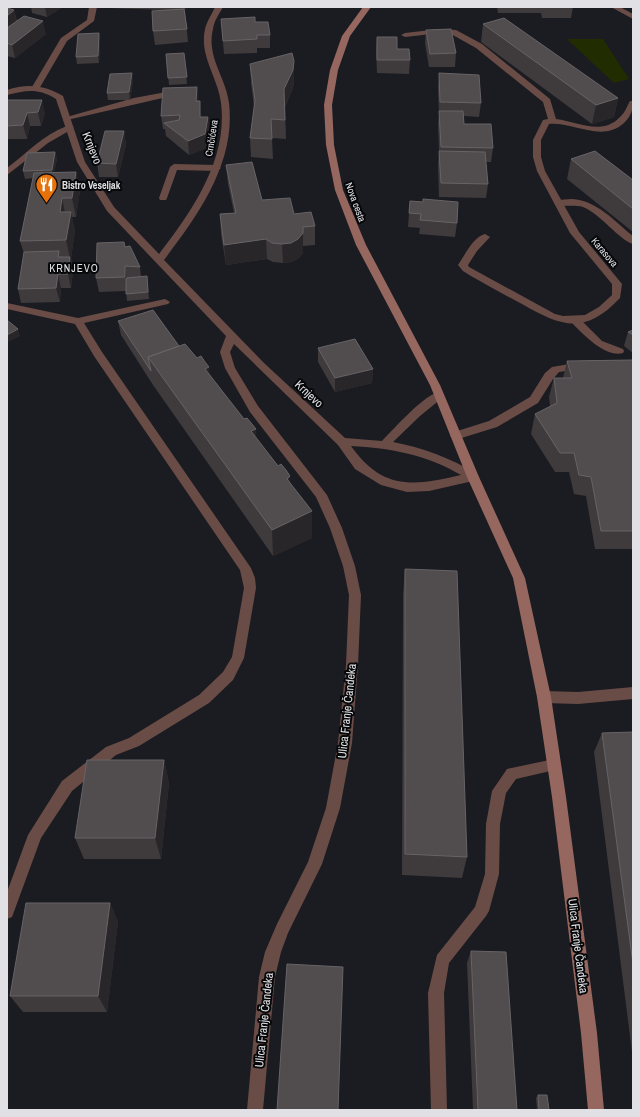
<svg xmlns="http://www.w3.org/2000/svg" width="640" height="1117" font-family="'Archivo Narrow',sans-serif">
<rect width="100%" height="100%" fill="#1b1c21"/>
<path fill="#212d00" d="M567 39H603L629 79 614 83Z"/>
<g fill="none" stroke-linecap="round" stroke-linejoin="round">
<path fill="#6a4c47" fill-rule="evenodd" d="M89 7H97L94 21 67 41 39 89H33L32 87 61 38 87 20Z
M177 90H180V94L67 120 63 118 134 98Z
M67 126H70L74 128 48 143 7 175V168C27 153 43 135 67 126Z
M174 164 217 165 221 168 217 171 177 170 167 198 166 200H160L159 198 170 167Z
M572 199C598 201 614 221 633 236V244C619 240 601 214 583 207 575 204 558 208 554 203L558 200Z
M576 318 580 319 602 341 623 349 624 351 623 353C605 358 583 334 572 323L571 321 572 319Z
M581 362 586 366 585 368 559 372 553 379 538 403 497 427 455 440 450 436 451 433 489 421 530 397 545 373 552 367Z
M633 687V699L578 704 544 703 539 701 537 697 539 693 544 691 578 692Z
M554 759 559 761 561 765 559 769 516 779 506 793 500 824 499 874 489 911 486 916 449 963 444 993 447 1110H431L428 993 437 955 475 907 485 874 486 824 492 791 507 769Z"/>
<path fill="#6a4c47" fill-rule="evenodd" d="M215 7H223C219 14 214 21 213 29 206 57 226 77 229 103 236 163 198 215 164 260L264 363 345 438 382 441C392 431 429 389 442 392L443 395 442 398 420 416 393 442C424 448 450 458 477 474L479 477 473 481 429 491 407 492 381 485 355 469 338 445 234 344 230 352 235 368 258 406 327 495 342 528 355 566 361 595 358 665 352 743 340 808 322 864 288 933 281 952 275 977 263 1110H247L259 977 265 952 277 924 308 862 326 808 338 743 346 665 349 595 343 566 330 528 316 497 250 412 225 368 220 352 226 336 107 211 77 162 56 99C39 88 26 90 7 95V90C27 83 45 85 63 96L85 162 114 207 159 254C192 211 228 160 221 103 218 77 199 56 205 29 207 21 212 14 215 7ZM351 446C391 448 427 455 461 475 414 486 383 491 351 446Z
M611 7H620L633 14V19Z
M440 29 456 30 482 44 550 99 556 119C578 122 602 136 620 117 625 113 627 106 630 101H633C633 110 631 116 624 123 601 143 575 122 549 124L541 140V157L545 171 579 232 622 284 620 298C585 335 562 327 522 304 505 295 488 286 471 276L463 271 458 265C465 255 473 237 485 234L490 237 477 251 468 265 469 267 555 314 563 316 585 315 599 307 612 295V284L570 233 537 171 533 157V140L543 120 548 119 543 102 476 48 451 34 440 33 405 37 401 35 405 33Z
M165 299 170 302 168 304 84 323 102 352 251 568 255 578 256 588 244 658 233 680 209 703 139 746 116 755 72 791 41 838 12 917 7 919V892L28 835 62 781 106 747 129 738 199 695 223 672 232 657 244 588 240 570 94 356 75 324 7 309V303L78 318Z"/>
<path fill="#96675f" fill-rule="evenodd" d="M363 7H371L350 36 338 70 332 105 334 145 343 190 366 245 440 385 479 477 525 578 551 697 566 797 597 1033 604 1110H588L581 1033 552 797 537 697 513 578 467 477 430 385 356 245 335 190 326 145 324 105 330 70 342 36Z"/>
</g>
<path fill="#3f3a3c" d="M31 7H63L47 17 32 13Z
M107 7H186L185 10 188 42 155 45 153 31 166 10 108 8Z
M497 7H573L571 18H542L541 13H498Z
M7 8 14 10 17 21 46 34 15 58 7 56Z
M221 19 255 22 270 35V48H257V53L224 54Z
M483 24 618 98 614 117 592 124 481 42Z
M426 30 456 53 455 67H429L425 43Z
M99 33 100 40 99 63 77 64 76 57Z
M377 37 397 49 410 60 409 74 377 73 376 51Z
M184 53 187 84 169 85 166 54Z
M250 64 294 80 293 88 285 107 286 139 272 138 273 159 251 157 250 138 254 107 251 83Z
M439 73 481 103 479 117 464 116V124L493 148 491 162H486L488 184 486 198 439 197 438 165 439 151 438 124 439 115 438 87Z
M133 81 130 100H108L107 93Z
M197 87 198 101 201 117H208L209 131 207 148 189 155 166 136 165 129H163L161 116Z
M7 100 45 113 41 126H30L27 139H7Z
M124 131 126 145 118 177H99L97 163Z
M55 152 57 159 54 172H76L80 191 76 217H72L75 231 71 258 73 271 71 288H61L60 302 21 303 18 289 24 254 20 241 33 178 25 179 23 171Z
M571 159 633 180V232L567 179Z
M226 165 262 200 294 214 315 226V245L303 246V253L299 258 292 262 283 263 273 262 267 259 226 265 221 234 220 214 234 213 228 184Z
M410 201 457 223 455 237 419 234 420 228 408 227Z
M125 247 140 267 141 277 147 276 148 284 149 299 127 301 126 291 99 292 96 278Z
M118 321 179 346 210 375 256 438 278 466 290 476V483L312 538 273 556 153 385 121 335Z
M633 330V353L624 346 628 332Z
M318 348 373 369 372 383 335 392 318 362Z
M633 360V549H595L586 496 574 494 569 472H555L531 434 535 414 550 406 549 397 554 378H563L567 361Z
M405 569 467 857 462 878 402 875 403 595Z
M633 732V1060L594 752 602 733Z
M164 760 169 783 161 859H84L75 838Z
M110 903 118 922 107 1012H23L10 996Z
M471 951 517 1110H473L467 963Z
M538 1095 549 1110H537L536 1098Z"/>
<path fill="#292629" d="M45 7H63L47 17Z
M14 10 17 23 7 31V16Z
M43 21 46 34 15 58 12 45Z
M99 33 100 40 99 63 98 56Z
M294 61V80L293 88 284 108V89Z
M132 73 133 81 130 100 129 92Z
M197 87 198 101H196Z
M618 98 614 117 592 124 596 105Z
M42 100 45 113 41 126 38 112Z
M200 101 201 114 202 131 200 117Z
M27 113 30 126 27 139 23 125Z
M208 117 209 131 207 148 189 155 188 141Z
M124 131 126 145 118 177 116 164Z
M55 152 57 159 53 178 52 170Z
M76 172 80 191 76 217 72 198Z
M62 198 66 218 60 212Z
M71 212 75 231 71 258 73 271 71 288 68 274 70 258 66 240Z
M303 233V253L299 258 292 262 283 263 282 244Z
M266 239 267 259 226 265 224 245Z
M125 266 127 280V291L125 277Z
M58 274 61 288 60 302 56 288Z
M147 276 148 284 149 299 148 292Z
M18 329 20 336 7 343V335Z
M209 367 212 395 205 369Z
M373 369 372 383 335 392V378Z
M256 429 257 457 251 431Z
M290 476 291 503 287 479Z
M312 511V538L273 556 272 530Z
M164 760 169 783 161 859 155 838Z
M110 903 118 922 107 1012 98 996Z"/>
<path fill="#514c4e" stroke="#676366" d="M7 8 14 10 7 16Z
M184 9 187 29 153 31 152 11Z
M24 16 43 21 12 45 7 43V28Z
M255 17V22H268L270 35H257V39L223 41 221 19Z
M504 18 618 98 596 105 483 24Z
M451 29 456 53 430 54 426 30Z
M99 33 98 56 76 57 78 34Z
M377 37H397V49H409L410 60H377Z
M184 53 187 77 168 78 166 54Z
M292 53 294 61 293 70 284 89 285 120 271 119 272 139 250 138 255 100 250 64Z
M132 73 129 92 107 93 110 74Z
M439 73 479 75 481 103 440 102Z
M197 87 196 101H200V117H208L205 134 188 141 164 123 179 120 180 115 161 116 163 88Z
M7 100H42L38 112 27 113 23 125 7 126Z
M439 111H463L464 124H491L493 148 441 147Z
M105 131H124L116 164 97 163Z
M439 151 485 152 488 184 441 183Z
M595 151 633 180V209L571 159Z
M55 152 52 170 23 171 27 153Z
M252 162 262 200 290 198 294 214 311 212 315 226 303 227V233L298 239 291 243 282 244 272 243 266 239 224 245 220 214 236 213 226 165Z
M76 172 72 198H62L60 212H71L66 240 20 241 34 173Z
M423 199 458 202 457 223 420 220 421 214 409 213 410 201 423 202Z
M124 242 125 247 130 246 140 267 125 266V277L96 278 97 243Z
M59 251 58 257H70L68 274H58L56 288 18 289 24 252Z
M147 276 148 292 126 294V278Z
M153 310 179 346 148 357 151 371 118 321Z
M7 320 18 329 7 335Z
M633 330V335L628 332Z
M355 339 373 369 335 378 318 348Z
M185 344 197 358 201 356 205 362 209 367 205 369 244 419 247 418 256 429 251 431 278 466 281 464 286 470 290 476 287 479 312 511 272 530 148 357Z
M633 360V531H601L591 477 579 475 574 453H560L535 414 557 403 554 378H572L567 361Z
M405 569 457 571 467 857 405 854Z
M633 732V964L602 733Z
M87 760H164L155 838H75Z
M26 903H110L98 996H10Z
M471 951 506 952 517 1110H478Z
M287 964 343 967 338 1110H277Z
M538 1095H547L549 1110H539Z"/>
<defs>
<symbol id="restaurant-pin" viewBox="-11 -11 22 30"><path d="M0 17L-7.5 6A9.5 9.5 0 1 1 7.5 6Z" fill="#e8710a" stroke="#060709"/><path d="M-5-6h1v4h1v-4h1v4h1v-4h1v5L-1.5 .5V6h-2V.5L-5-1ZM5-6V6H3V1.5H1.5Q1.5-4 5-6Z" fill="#fff"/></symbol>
</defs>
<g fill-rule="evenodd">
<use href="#restaurant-pin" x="34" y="172" width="25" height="34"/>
</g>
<g text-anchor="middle" stroke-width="4" stroke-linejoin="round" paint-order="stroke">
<g font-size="10" fill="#e1e1e5" stroke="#060709">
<text transform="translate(211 138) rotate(-81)" y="4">Crnčićeva</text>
<text transform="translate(356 202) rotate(70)" y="4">Nova cesta</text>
<text transform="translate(605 252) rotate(50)" y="4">Karasova</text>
</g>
<g font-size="10" font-weight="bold" fill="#e1e1e5" stroke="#060709" text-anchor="start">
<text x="62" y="189">Bistro Veseljak</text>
</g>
<g font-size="11" letter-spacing="1" fill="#e1e1e5" stroke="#060709">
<text x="74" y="272">KRNJEVO</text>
</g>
<g font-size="12" fill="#e1e1e5" stroke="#060709">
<text transform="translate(92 148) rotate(68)" y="4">Krnjevo</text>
<text transform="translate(309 394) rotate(43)" y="4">Krnjevo</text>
<text transform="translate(347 711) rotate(-84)" y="4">Ulica Franje Čandeka</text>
<text transform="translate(578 946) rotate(83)" y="4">Ulica Franje Čandeka</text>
<text transform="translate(264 1020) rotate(-84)" y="4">Ulica Franje Čandeka</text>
</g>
</g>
<rect width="640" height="1117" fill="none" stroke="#e1e1e5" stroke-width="16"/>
</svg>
